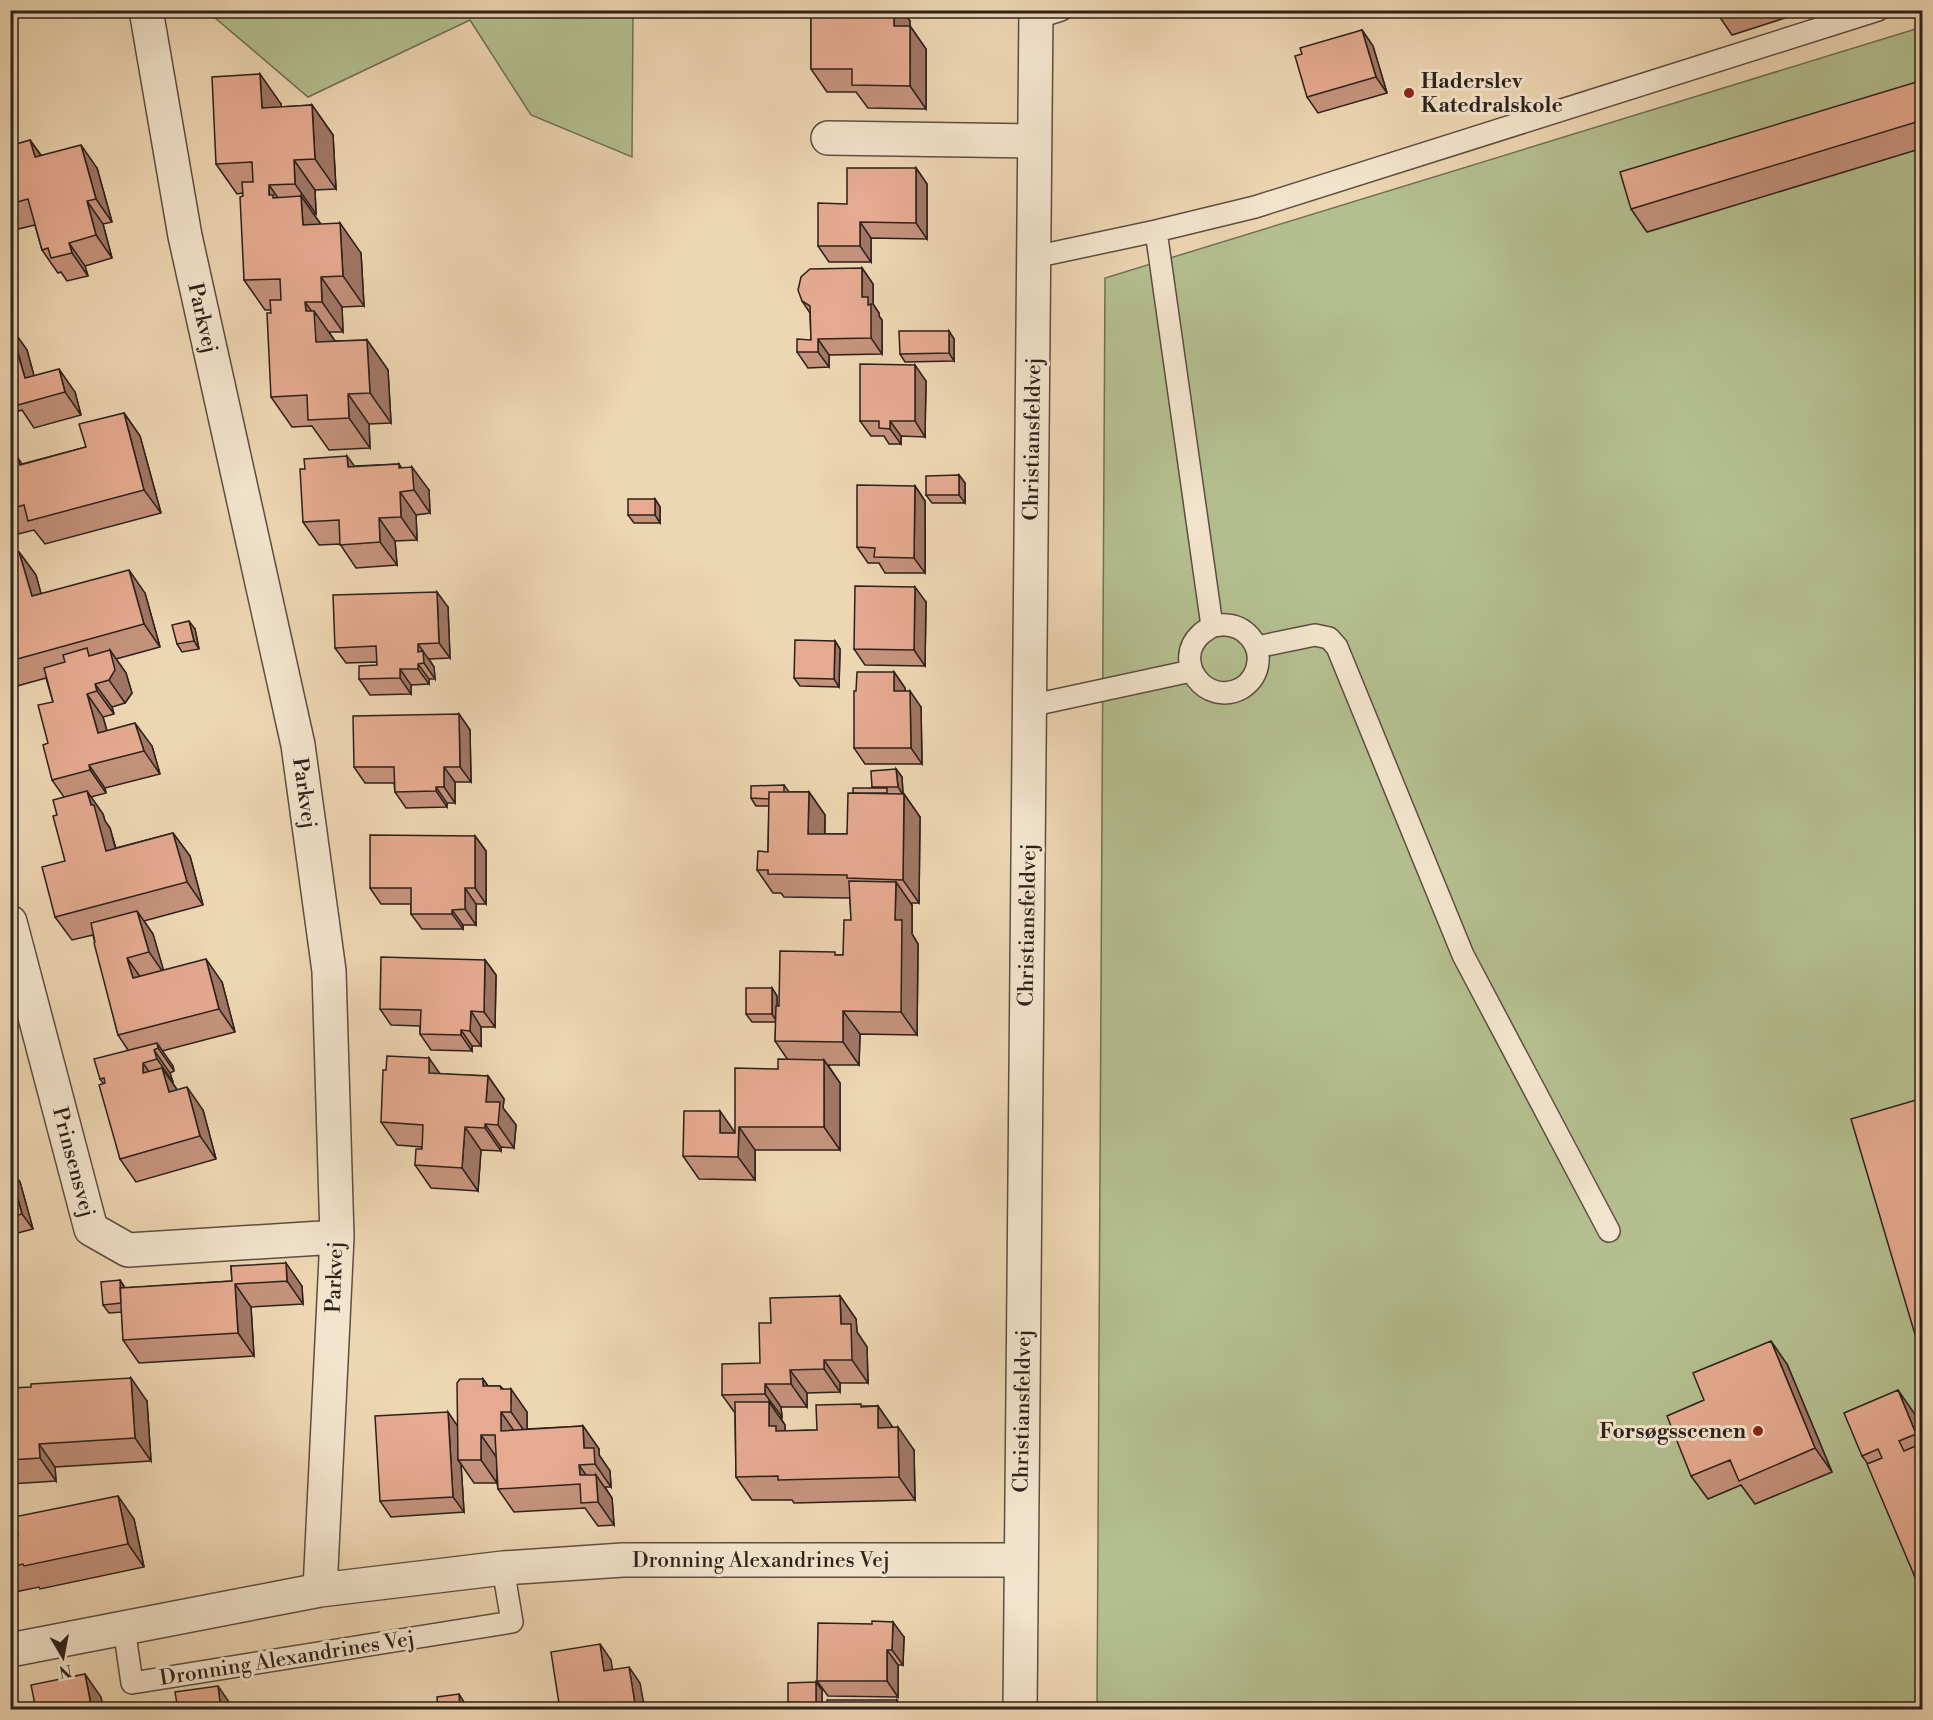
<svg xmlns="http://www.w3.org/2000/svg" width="1933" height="1720" font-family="'Libre Bodoni',serif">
<rect width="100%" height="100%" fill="#edd6b2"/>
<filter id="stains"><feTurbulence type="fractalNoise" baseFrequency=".00333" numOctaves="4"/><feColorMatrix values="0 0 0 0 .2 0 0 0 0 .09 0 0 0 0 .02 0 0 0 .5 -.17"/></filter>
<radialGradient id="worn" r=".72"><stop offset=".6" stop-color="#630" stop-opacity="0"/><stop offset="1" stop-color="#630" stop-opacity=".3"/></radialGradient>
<path fill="#b4bf8f" stroke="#707055" stroke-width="1.5" d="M207 11H633L632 157 531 115 470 20 308 97Z
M1922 27V1709L1097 1710 1105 278Z"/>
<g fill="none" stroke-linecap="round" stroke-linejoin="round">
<defs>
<path id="service" d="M1036 18 1061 10
M1156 231 1212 626C1217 626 1222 624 1226 625 1245 626 1260 643 1258 662 1257 673 1251 682 1242 688 1206 708 1171 661 1201 634 1204 631 1209 629 1212 626
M1034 257 1156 231 1255 207 1878 10
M1257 647 1315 635 1329 638 1337 647 1463 955 1609 1231
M1029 706 1191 671
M124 1628 132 1683 512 1622 503 1568"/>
<path id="minor" d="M146 10 185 236 298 745 329 971 337 1237 320 1590
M828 138 1034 141
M10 922 91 1229 128 1250 337 1237
M10 1650 320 1590 503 1568 623 1560H1020"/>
<path id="tertiary" d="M1020 1710 1036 10"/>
</defs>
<use href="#service" stroke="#5d4e41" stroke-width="24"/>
<use href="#minor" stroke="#5d4e41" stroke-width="36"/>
<use href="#tertiary" stroke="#5d4e41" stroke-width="36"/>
<use href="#service" stroke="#f3e4cd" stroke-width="21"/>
<use href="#minor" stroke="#f3e4cd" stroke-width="33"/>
<use href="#tertiary" stroke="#f3e4cd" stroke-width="33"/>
</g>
<path fill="#c5927c" stroke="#2d211b" stroke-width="1.5" d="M811 10H902L910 21V26L926 49V109L868 108 856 92H827L811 69Z
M1715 10H1810L1732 35Z
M1362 30 1373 46 1387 93 1318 113 1307 97 1302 54Z
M1923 80V148L1647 232 1631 209Z
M281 104V107L312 105 333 135 336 189 315 190 316 214H313L321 224 361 253 364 306 342 307 343 332H329L335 341 367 340 388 370 391 423 369 424 370 448 329 450 312 426 292 427 271 397V310H265L244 280 243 193 237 194 216 164Z
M30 140 41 155 97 168 112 222 103 224 112 258 85 266 88 276 67 281 61 272 58 273 42 250 35 225 10 231V146Z
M916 168 927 184V239L871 238V262H829L818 246 847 204Z
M862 268 873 284V304L879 313V316L882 320V354L829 355V367L808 368 797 352 811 340 810 313 802 301Z
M10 327 27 350 34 376 75 392 81 415 34 428 22 410 10 414Z
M949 331 954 339V361L905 362 900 354Z
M926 381 925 437 901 436V444H889L884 436H871L860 421Z
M124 413 140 436 161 513 45 544 34 530 10 536V460L18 458 22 464 86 447Z
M399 464 401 468 429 490 430 513 416 515 417 540 395 541 397 565 356 568 340 544 319 545 303 522 355 466Z
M959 475 965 483V503H932L926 495Z
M915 486 925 501V573H885L879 563H868L857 547Z
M655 499 660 507V523H634L628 515Z
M19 552 36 575 41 594 145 593 160 647 116 659 126 673 132 693 125 703 112 707 114 714 103 717 107 731 152 746 160 774 105 788 106 793 91 797 103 814 105 821 110 828 116 848 173 833 190 856 203 905 144 921 153 934 163 970 222 982 235 1032 162 1051 173 1066 174 1071 170 1073 173 1082H172L177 1090 203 1110 216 1159 136 1182 120 1159 103 1083 100 1079 128 1050 118 1035 93 935 72 940 55 917 65 861 57 815 64 797 52 780 48 743 53 702 46 678 10 688V555Z
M926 602 925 666 865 665 854 649Z
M448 607 450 658 429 659 434 667 435 679H429V684L411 685V694L370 695 359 679 377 665V662L346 663 335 648Z
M195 629 199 649 182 652 177 644Z
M835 641 840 649 839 687 800 686 794 678Z
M894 672 905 688V691L921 707 922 764H865L854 748Z
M459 714 470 730 471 782H455V803H447V807L406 808 395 792 394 783H365L354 767Z
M896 769 902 777 903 794H904L920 817 919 903H910L912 905V934L918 944 917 1035 860 1034 859 1065H828L840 1083V1150H755V1180L699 1179 683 1156 735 1132 778 1069 788 1060 775 1041 776 1022H752L746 1014 772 988 777 996V1006H779L836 955H843L851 920 850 898 784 897 781 893H773L757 870 768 852 769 806H756L751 798 784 785 789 792H809L825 815V834H847L853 793 873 788 872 787Z
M475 836 486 851V904H476V925H463V929H422L411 914V904H381L370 888Z
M485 960 496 975 495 1027H481V1046H472V1051L431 1050 420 1034V1026L391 1025 380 1009Z
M440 1074 488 1076 504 1099 503 1108 516 1125 514 1148 501 1147V1151L481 1150 478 1191 431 1188 415 1165 422 1147 397 1145 381 1122Z
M10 1168 20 1182 33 1229 10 1235Z
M231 1266 302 1286 303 1304 251 1307 254 1356 139 1363 123 1340 122 1312 109 1313 103 1305 120 1280 125 1288 232 1281Z
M840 1296 856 1319 857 1332 867 1347 868 1383H840V1392L807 1393V1407H781L782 1417H780L785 1425V1431L817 1430 863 1406H878L893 1428 914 1450 915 1500 794 1503 792 1500H752L736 1477 735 1413 722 1395 760 1363 771 1323Z
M1787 1364 1832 1472 1755 1504 1741 1485 1708 1499 1691 1476 1704 1400Z
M483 1379 488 1386H500L527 1412V1429L583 1426 599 1449V1455L610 1471 611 1487H605L612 1498 614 1525 598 1526 585 1508 514 1512 498 1489 497 1483H474L461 1464 464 1512 391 1517 380 1501 458 1426Z
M147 1401 151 1461 55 1467 56 1481 10 1484V1434Z
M1919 1420 1923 1429V1596L1868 1464 1862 1456Z
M134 1519 144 1567 40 1589 39 1587 10 1593V1525L13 1537Z
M904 1637 903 1665H898V1697L828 1696 817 1681Z
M816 1682 822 1690V1710H793L788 1702Z"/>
<path fill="#a07765" stroke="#2d211b" stroke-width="1.5" d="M894 10H902L910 21V49L894 26Z
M910 26 926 49V109L910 86Z
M1362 30 1373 46 1387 93 1376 77Z
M260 74 281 104 283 138 262 108Z
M312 105 333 135 336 189 315 159Z
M30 140 46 163 35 157Z
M81 145 97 168 112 222 96 199Z
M294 160 315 190 316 214 295 184Z
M916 168 927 184V239L916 223Z
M269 185 290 215 269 195Z
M301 196 322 226 303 225Z
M87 201 103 224 112 258 96 235Z
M860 222 871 238V262L860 246Z
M340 223 361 253 364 306 343 276Z
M69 243 85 266 88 276 72 253Z
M862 268 873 284V304L879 313V316L882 320V354L871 338 862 297Z
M321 277 342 307 343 332 322 302Z
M305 302 315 316 314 311 335 341 337 372 316 342 306 311Z
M11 327 27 350 40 398 25 378Z
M949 331 954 339V361L949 353Z
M818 339 829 355V367L818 352Z
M367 340 388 370 391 423 370 393Z
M915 365 926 381 925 437 915 421Z
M59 369 75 392 81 415 65 392Z
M348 394 369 424 370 448 349 418Z
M124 413 140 436 161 513 144 490Z
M890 421 901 436V444L890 429Z
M347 456 364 479 348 467Z
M399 464 413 485 412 467 429 490 430 513 399 468Z
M959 475 965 483V503L959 495Z
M915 486 925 501V573L914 558Z
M400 492 416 515 417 540 401 517Z
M655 499 660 507V523L655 515Z
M379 518 395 541 397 565 380 542Z
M19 552 36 575 48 619 32 596Z
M129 570 145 593 160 647 144 624Z
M915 587 926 602 925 666 914 650Z
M437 592 448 607 450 658 439 643Z
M189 621 195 629 199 649 194 641Z
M835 641 840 649 839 687 834 679Z
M418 644 434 667 435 679 424 663 418 652Z
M110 650 126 673 132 693 125 703 109 680Z
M418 664 429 679V684L418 669Z
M400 669 411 685V694L400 678Z
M894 672 905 688V707L894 691Z
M95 684 112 707 114 714 97 691Z
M910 691 921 707 922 764 911 748Z
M87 694 103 717 114 756 98 733Z
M459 714 470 730 471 782 460 767Z
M135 723 152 746 160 774 144 751Z
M89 765 105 788 106 793 90 770Z
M444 767 455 782V803L444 787Z
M896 769 902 777 903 795 898 787Z
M436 787 447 803V807L436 791Z
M87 791 103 814 105 821 110 828 122 874 106 851Z
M809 792 825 815 824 857 808 834Z
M904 794 920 817 919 903 903 880Z
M173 833 190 856 203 905 187 882Z
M475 836 486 851V904L475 888Z
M896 882 912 905V934L918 944 917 1035 901 1012 895 920Z
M465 888 476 904V925L465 909Z
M452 910 463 925V929L452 914Z
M137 911 153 934 165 975 149 952Z
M127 958 143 981 133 978Z
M206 959 222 982 235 1032 219 1009Z
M485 960 496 975 495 1027 484 1012Z
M772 988 777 996V1022L772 1014Z
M471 1011 481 1027V1046L470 1031Z
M843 1011 860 1034 859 1065 843 1042Z
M461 1030 472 1046V1051L461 1035Z
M157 1043 173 1066 174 1071 158 1048Z
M154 1050 170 1073 173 1082 157 1059Z
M429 1058 445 1081 429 1073Z
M824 1060 840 1083V1150L824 1127Z
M143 1063 159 1086 143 1073Z
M162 1068 178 1091 169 1092Z
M488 1076 504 1099 503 1108 516 1125 514 1148 498 1125 486 1102Z
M187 1087 203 1110 216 1159 200 1136Z
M720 1111 736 1134 720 1133Z
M485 1124 501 1147V1151L485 1128Z
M465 1127 481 1150 478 1191 462 1168Z
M739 1127 755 1150V1180L738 1157Z
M10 1168 20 1182 33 1229 22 1214Z
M286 1263 302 1286 303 1304 287 1281Z
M120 1280 125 1288 122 1303Z
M235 1284 251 1307 254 1356 238 1333Z
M840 1296 856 1319 857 1332 867 1347 868 1383 852 1360 841 1324Z
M1771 1341 1787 1364 1832 1472 1815 1448Z
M824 1360 840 1383V1392L824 1369Z
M790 1370 807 1393V1407L791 1384Z
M131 1378 147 1401 151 1461 135 1438Z
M483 1379 499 1402 483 1386Z
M765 1384 781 1407 782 1417 765 1394Z
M500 1386 511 1401V1389L527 1412V1435L511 1412 501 1389Z
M1898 1390 1919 1420 1923 1429V1443L1916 1434Z
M769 1402 785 1425V1438L769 1426Z
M878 1406 894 1429 878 1428Z
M448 1412 459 1428 458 1460 461 1464 464 1512 453 1497Z
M501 1412 517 1435 501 1431Z
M583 1426 599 1449V1455L610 1471 611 1487 584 1448Z
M898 1427 914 1450 915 1500 899 1477Z
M481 1435 497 1458V1483L481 1460Z
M39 1444 55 1467 56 1481 40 1458Z
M579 1465 595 1488 580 1475Z
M596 1475 612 1498 614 1525 598 1502Z
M118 1496 134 1519 144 1567 128 1544Z
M10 1525 20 1562 10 1549Z
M893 1622 904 1637 903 1665 892 1650Z
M600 1644 611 1660 615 1687 604 1671Z
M887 1650 898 1665V1697L887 1681Z
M629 1667 640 1683 645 1710H636Z
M85 1674 101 1697 104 1710H92Z
M816 1682 822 1690V1710L816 1703Z
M218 1686 229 1702 230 1710H221Z
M459 1694 464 1702 465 1710H460Z
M897 1700 903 1710H897Z"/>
<path fill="#e5aa90" stroke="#2d211b" stroke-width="1.5" d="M811 10H894V26H910V86L852 85V69H811Z
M1362 30 1376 77 1307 97 1295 56 1302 54 1300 48Z
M260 74 262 108 312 105 315 159 294 160 295 184 269 185V195H273V198L301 196 303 225 340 223 343 276 321 277 322 302H305L306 311H314L316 342 367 340 370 393 348 394 349 418 308 420 307 395 271 397 267 313H271L270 300H281L280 279 244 280 240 197 243 196 242 182H253L252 162 216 164 212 77Z
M1923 80V120L1631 209 1620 172Z
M30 140 35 157 81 145 96 199 87 201 96 235 69 243 72 253 51 258 48 248 42 250 28 199 10 204V146Z
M847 168H916V223L860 222V246H818V203L847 204Z
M862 268V297H868V305L871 304V338L818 339V352H797V339L811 340 810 306 802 301 798 290 801 277 810 269Z
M10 327 25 378 59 369 65 392 18 405 13 386H10Z
M899 331H949V353L900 354Z
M860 364 915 365V421H890V429L879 428V421H860Z
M124 413 144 490 28 521 24 505 10 509V460L18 458 20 465 86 447 79 424Z
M347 456 348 467 399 464V468L412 467 414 490 400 492 401 517 379 518 380 542 340 545 339 520 303 522 300 469H305L304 459Z
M959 475V495H926V476Z
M857 485 915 486 914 558 874 557 875 548 857 547Z
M628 499H655V515H628Z
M19 552 32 596 129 570 144 624 10 661V555Z
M855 586 915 587 914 650 854 649Z
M437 592 439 643 418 644V652L423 651 424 663 418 664V669H400V678L359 679V666L377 665 376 646 335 648 333 595Z
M189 621 194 641 177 644 172 625Z
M795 640 835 641 834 679 794 678Z
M87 648 89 656 110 650 115 670 109 680 95 684 97 691 87 694 98 733 135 723 144 751 89 765 90 770 52 780 43 745 48 743 38 705 53 702 44 668 65 662 63 655Z
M857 672H894V691H910L911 748H854V691H856Z
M459 714 460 767H444V787H436V791L395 792 394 767H354L353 716Z
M896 769 898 787H872L871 771Z
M784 785V792H769V799L751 798V786Z
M853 788H887V793H853Z
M87 791 91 805H94L106 851 173 833 187 882 55 917 42 867 65 861 53 816 57 815 53 800Z
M769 792H809L808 834H847L848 793 904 794 903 880 847 878V875L768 874V870H757L758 851 768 852Z
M370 835 475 836V888H465V909L452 910V914H411V888H370Z
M849 881 896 882 895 920H902L901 1012 843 1011V1042L775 1041 776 1006H779L780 951 835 952V955H843L844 920H851Z
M137 911 149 952 127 958 133 978 206 959 219 1009 118 1035 94 943 95 942 91 923Z
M381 957 485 960 484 1012 471 1011 470 1031 461 1030V1035L420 1034 421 1010 380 1009Z
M746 988H772V1014H746Z
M157 1043 158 1048 154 1050 157 1059 143 1063V1073L162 1068 169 1092 187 1087 200 1136 120 1159 99 1085 105 1083 104 1078 100 1079 94 1059Z
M387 1056 429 1058V1073L488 1076 486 1102H500L498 1125 485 1124V1128L465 1127 462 1168 415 1165 416 1149H422L423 1125 381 1122 383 1070H386Z
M778 1059 824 1060V1127H739L738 1157 683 1156 684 1111H720V1133H735V1068L778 1069Z
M1923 1098V1358H1922L1851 1119Z
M10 1171 22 1214 10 1217Z
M286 1263 287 1281 235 1284 238 1333 123 1340 120 1288 232 1281 231 1266Z
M120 1280 121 1303 103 1305 101 1282Z
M840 1296 841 1324H851L852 1360H824V1369L790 1370 791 1384H765V1394L722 1395V1364L760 1363 759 1323H771L770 1298Z
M1771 1341 1815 1448 1739 1481 1730 1460 1691 1476 1667 1416 1704 1400 1693 1373Z
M131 1378 135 1438 39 1444 40 1458 10 1460V1434H13L10 1388 31 1387V1384Z
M460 1379H483V1386H500L501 1389H511V1412H501V1431L583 1426 584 1448H594L595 1464 579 1465 580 1475H596L598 1502 581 1503 580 1484 498 1489 495 1435H481V1460H458L457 1383Z
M1898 1390 1916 1434 1899 1441 1904 1451 1923 1443V1596L1867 1464 1882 1458 1878 1449 1862 1456 1844 1413Z
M735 1402H769V1426H776V1431L817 1430 816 1405 861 1404V1407L878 1406V1428L898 1427 899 1477 778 1480V1476L736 1477Z
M448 1412 453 1497 380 1501 375 1416Z
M118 1496 128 1544 24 1566 23 1564 10 1567V1537L18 1535 14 1517Z
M872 1621 893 1622 892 1650H887V1681H817L818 1623 872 1624Z
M600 1644 604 1671 629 1667 636 1710H560L551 1652Z
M85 1674 92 1710H36L31 1685Z
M816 1682V1703L788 1702V1683Z
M218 1686 221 1710H178L175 1692Z
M459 1694 460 1710H438L437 1697Z
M827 1700H897V1710H827Z
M354 1706V1710H332V1709Z"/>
<g fill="#8f2418" stroke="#f3e4cd" stroke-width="2">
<circle cx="1409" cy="93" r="6"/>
<circle cx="1758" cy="1431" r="6"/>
</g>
<g text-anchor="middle" stroke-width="6" stroke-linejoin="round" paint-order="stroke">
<g font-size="21" font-weight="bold" fill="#2d211b" stroke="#f3e4cd" text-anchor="start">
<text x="1421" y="88">Haderslev<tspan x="1421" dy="24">Katedralskole</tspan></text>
<text x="1746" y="1438" text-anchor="end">Forsøgsscenen</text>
</g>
<g font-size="21" fill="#2d211b" stroke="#f3e4cd">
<text transform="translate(203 318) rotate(77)" y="7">Parkvej</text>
<text transform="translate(1032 439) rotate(-89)" y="7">Christiansfeldvej</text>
<text transform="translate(305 793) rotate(82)" y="7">Parkvej</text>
<text transform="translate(1027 925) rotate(-89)" y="7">Christiansfeldvej</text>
<text transform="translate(74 1162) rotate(75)" y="7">Prinsensvej</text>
<text transform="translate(334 1277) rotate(-88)" y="7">Parkvej</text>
<text transform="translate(1022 1411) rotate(-89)" y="7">Christiansfeldvej</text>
<text x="761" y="1567">Dronning Alexandrines Vej</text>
<text transform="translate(287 1658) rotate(-9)" y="7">Dronning Alexandrines Vej</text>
</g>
</g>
<rect width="1933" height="1720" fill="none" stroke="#edd6b2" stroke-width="36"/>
<rect x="12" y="12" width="1909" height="1696" fill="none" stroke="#2d211b" stroke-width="3"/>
<rect x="18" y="18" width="1897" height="1684" fill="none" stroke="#2d211b" stroke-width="1.5"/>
<g transform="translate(63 1657) rotate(170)" stroke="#f3e4cd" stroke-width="4.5" paint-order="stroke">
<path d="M0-4.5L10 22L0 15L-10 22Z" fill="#2d211b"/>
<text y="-9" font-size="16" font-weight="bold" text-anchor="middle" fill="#2d211b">N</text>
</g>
<rect width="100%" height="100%" filter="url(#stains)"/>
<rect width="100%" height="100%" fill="url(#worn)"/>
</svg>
